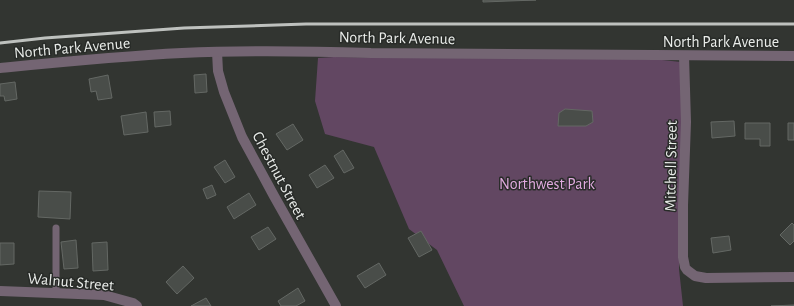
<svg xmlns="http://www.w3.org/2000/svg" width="794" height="306" font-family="'Alegreya Sans',sans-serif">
<rect width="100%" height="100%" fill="#323531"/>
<path fill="#624762" d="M334 57 401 58 429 57 635 59 662 60 681 62 682 85 679 269 683 306H464L437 250 409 229 374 147 325 134 315 101 318 58Z"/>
<path fill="#494d49" stroke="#646864" d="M483 0H536L483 2Z
M206 74 207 92 195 93 194 75Z
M108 75 112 98 98 100 96 91 91 92 89 79Z
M15 82 17 99 5 101 4 96H0V84Z
M565 109 592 111 593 122 586 126H558L559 113Z
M170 111 171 125 155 127 154 112Z
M146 112 148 132 124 135 121 116Z
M734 121 735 136 712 138 711 122Z
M745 123H770V146H760V139H745Z
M788 123H794V140H788Z
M293 124 303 140 287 150 276 134Z
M343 150 354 168 344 173 334 156Z
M225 160 235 177 225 183 214 167Z
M325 165 334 178 317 188 309 175Z
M212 185 216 195 207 199 203 189Z
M39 191 71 192 70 219 38 217Z
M249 193 256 205 234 219 227 207Z
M792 223 794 225V241L790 245 780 235Z
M268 227 276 239 259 250 251 237Z
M421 231 432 250 419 257 408 238Z
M729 236 731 250 713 253 711 238Z
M76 240 78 268 64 269 61 242Z
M107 242 108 270 93 271 92 243Z
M0 243H14V264L0 265Z
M379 263 386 275 365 288 357 276Z
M183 266 194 278 177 294 166 282Z
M298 288 305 301 296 306H281L278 301Z
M206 298 211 306H191Z
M794 305V306H771Z"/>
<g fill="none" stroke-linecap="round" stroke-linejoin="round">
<path stroke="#746573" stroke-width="7" d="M56 228V293"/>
<path stroke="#746573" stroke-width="10" d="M217 52 218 71 224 92 242 137 274 196 336 306
M684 56 686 122 683 205V257L685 267 687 270 695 276 706 278 794 277
M0 291 104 295 133 303 137 306"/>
<path stroke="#746573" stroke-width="10" d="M0 68C61 62 121 56 182 53 245 50 308 51 371 53L794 56"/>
<path stroke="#bec1be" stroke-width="3" d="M0 43 45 38 184 28 306 24H794"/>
</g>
<g text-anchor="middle" stroke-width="3" stroke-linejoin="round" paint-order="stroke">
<g font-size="16" fill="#e9ece9" stroke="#282b28">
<text transform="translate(397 37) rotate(1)" y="6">North Park Avenue</text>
<text x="721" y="47">North Park Avenue</text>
<text transform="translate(72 47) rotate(-5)" y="6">North Park Avenue</text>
<text transform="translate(670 166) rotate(-89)" y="6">Mitchell Street</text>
<text transform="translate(280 175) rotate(62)" y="6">Chestnut Street</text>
<text transform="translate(71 281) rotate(5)" y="6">Walnut Street</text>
</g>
<g font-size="16" fill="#e0aadf" stroke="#282b28">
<text x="547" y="189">Northwest Park</text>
</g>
</g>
</svg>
